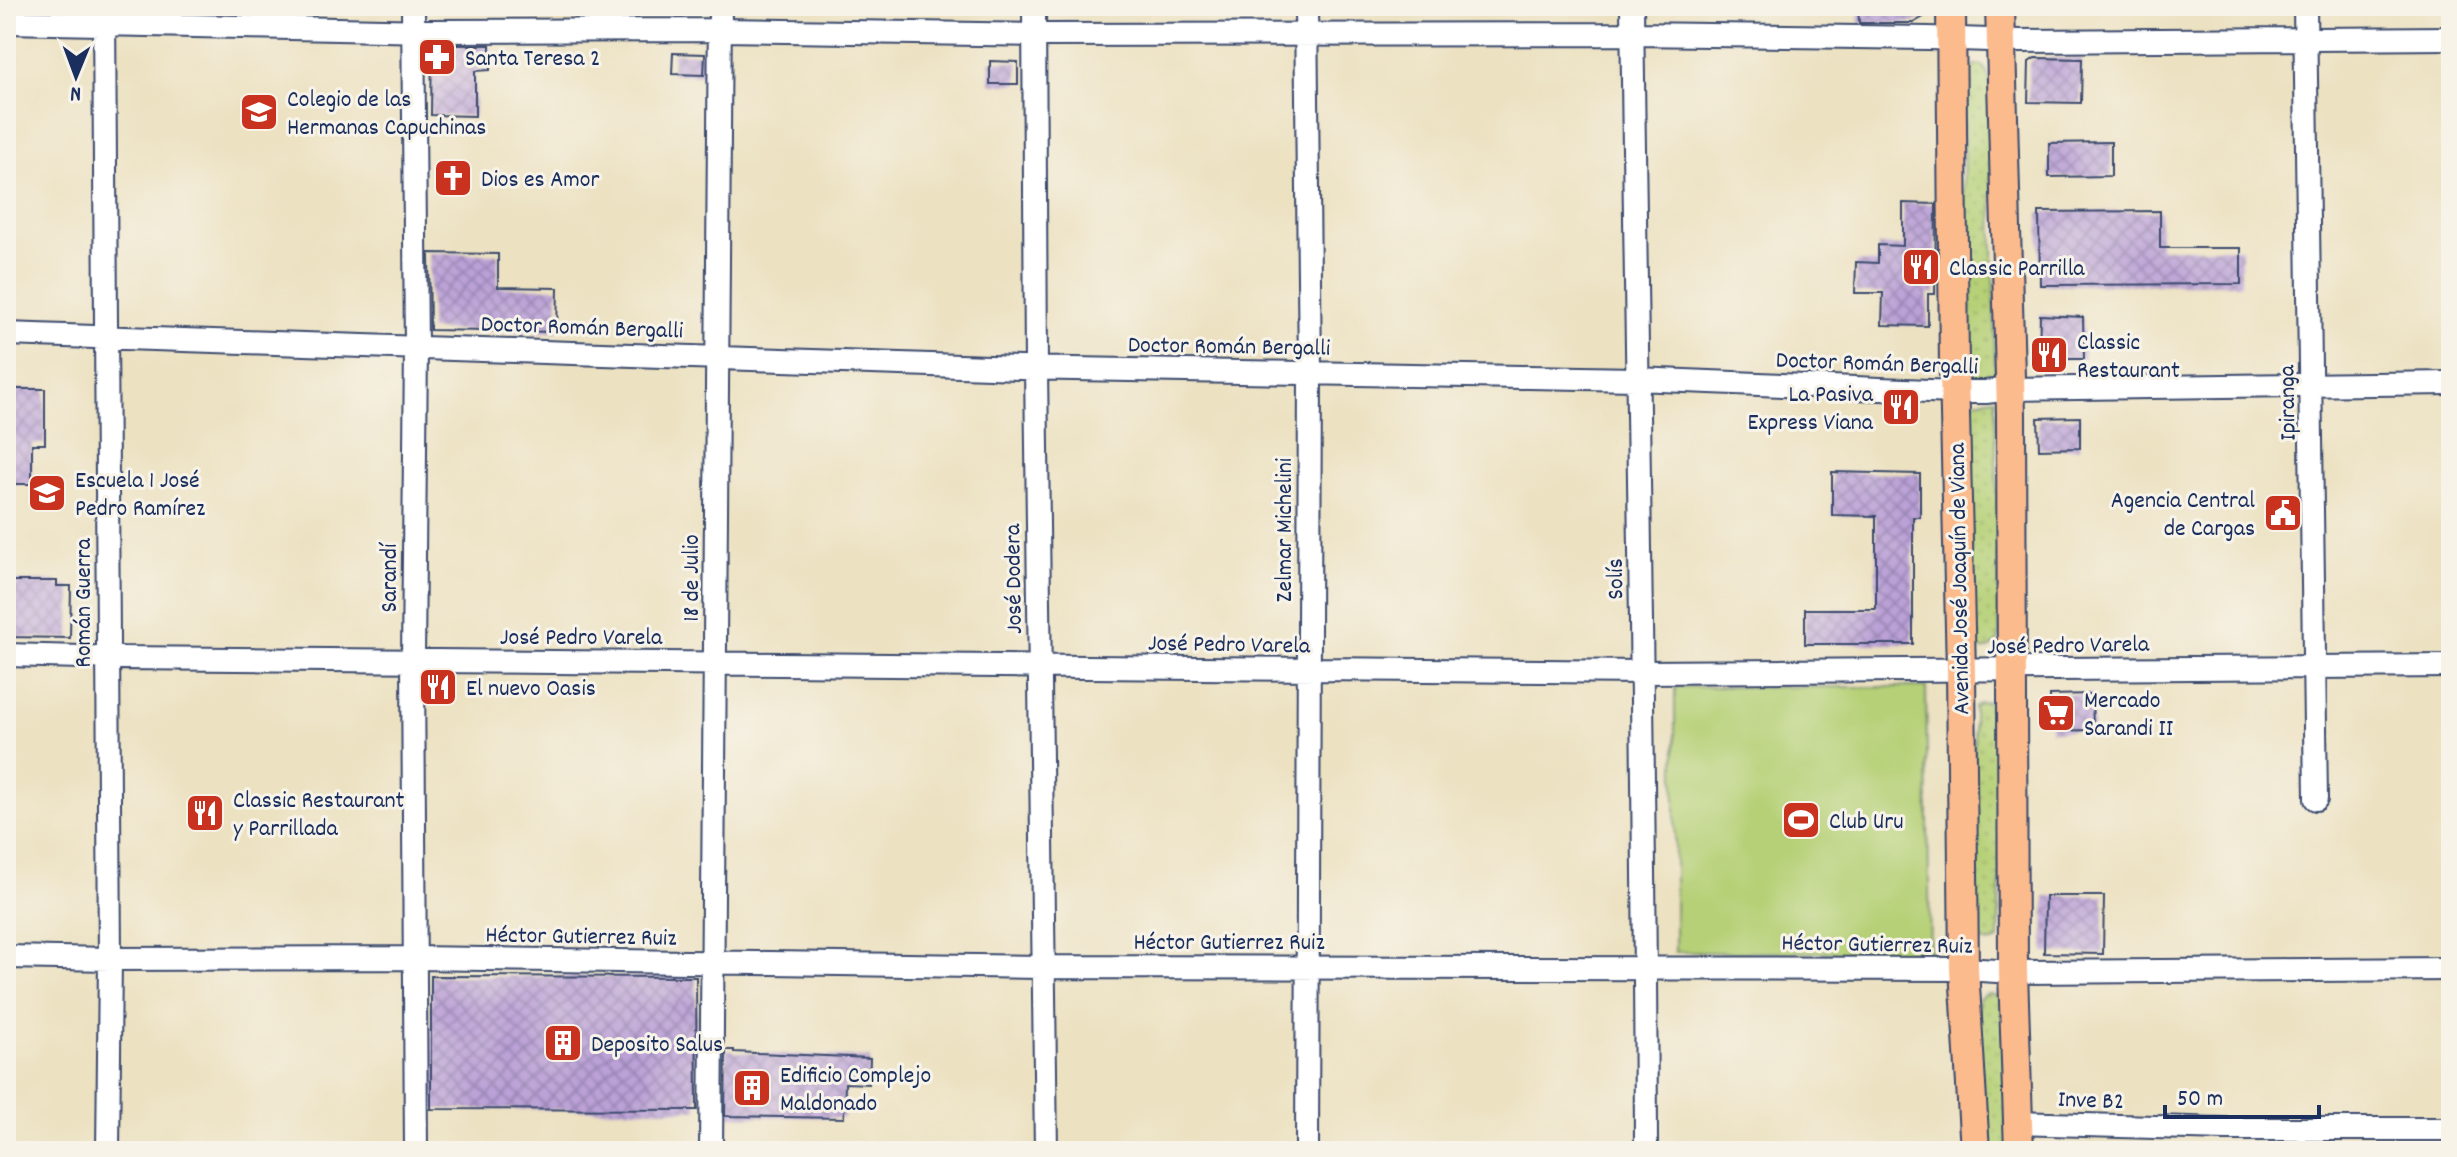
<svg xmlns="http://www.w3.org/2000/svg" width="2457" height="1157" font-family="Dekko,sans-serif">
<defs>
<pattern id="grass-dots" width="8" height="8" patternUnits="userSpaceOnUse" patternTransform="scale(2)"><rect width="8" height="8" fill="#b5d076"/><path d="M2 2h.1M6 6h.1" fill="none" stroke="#9bb368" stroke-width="1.8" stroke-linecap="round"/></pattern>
<pattern id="building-cross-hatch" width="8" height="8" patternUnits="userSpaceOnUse" patternTransform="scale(2)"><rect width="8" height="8" fill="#bba1d7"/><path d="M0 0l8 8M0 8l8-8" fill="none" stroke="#9784b2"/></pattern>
</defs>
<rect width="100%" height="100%" fill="#f7f3e8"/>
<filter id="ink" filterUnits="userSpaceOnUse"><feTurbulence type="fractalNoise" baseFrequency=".0125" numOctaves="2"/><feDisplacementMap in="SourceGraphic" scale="16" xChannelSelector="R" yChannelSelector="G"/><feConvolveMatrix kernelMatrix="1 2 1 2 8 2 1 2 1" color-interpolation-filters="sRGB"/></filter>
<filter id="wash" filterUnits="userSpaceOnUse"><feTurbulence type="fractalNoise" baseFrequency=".006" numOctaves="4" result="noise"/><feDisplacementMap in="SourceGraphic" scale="32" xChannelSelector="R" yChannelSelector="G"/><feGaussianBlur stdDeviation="1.8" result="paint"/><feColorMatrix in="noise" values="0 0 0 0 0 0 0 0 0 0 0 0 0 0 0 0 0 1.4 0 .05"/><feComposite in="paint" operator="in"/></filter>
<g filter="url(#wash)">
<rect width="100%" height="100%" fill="#ece1c1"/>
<path fill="url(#grass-dots)" stroke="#68806a" stroke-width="2" d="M1975 65 1983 66 1990 79 1995 375 1991 380 1965 381 1963 70Z
M1995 398 2000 636C1995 649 1987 652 1974 647L1965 402Z
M1985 702 1992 703 2001 713 1999 940C1990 944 1982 944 1976 936L1974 707 1979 703Z
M1990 994 2002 998 2009 1151H1985L1978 1000 1984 995Z"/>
<path fill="#b5d076" stroke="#68806a" stroke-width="2" d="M1675 687H1926L1930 953 1675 952Z"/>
<g id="blocks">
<path fill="url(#building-cross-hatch)" d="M1858 6H1934V11L1913 23H1859Z
M432 45H490V70L475 71V116L431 115Z
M673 53 705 54 704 75 672 74Z
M2035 58 2082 59 2081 103 2028 102 2029 62Z
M990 61 1018 62V84H990Z
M2111 142V176L2049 177V143Z
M442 165H464V191H442Z
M1903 203 1936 204 1935 294H1928V326L1882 325 1883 293H1855L1856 262 1878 263V245L1903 246Z
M2160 211V248H2241V284L2040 285 2039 212Z
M429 253 498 254V287L558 288 557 332 430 330Z
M2040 315 2083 317 2084 359H2056L2047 368 2039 357Z
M9 389H45V444H32V484H6V408H10Z
M2080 417V448L2039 449 2038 418Z
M1832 472 1920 474V517H1913V644H1805V609H1876V516L1832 515Z
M6 581H57V586H71L70 638 6 637Z
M2092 694 2093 730 2050 731V695Z
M2045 896H2104L2103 954 2044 953Z
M431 976 696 977 697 1110 431 1109Z
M726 1050H734V1052L870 1058 869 1084 845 1083 844 1118 725 1116Z"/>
</g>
</g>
<g filter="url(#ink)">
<use href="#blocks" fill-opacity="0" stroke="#3a4a6d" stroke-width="2"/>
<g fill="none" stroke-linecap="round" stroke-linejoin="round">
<defs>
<path id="minor" d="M104 6 110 959 108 1151
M413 6 416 347 413 660 416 1151
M1034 6 1036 368 1046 1151
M1306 6 1310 372 1307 1151
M1632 6C1637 388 1645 769 1646 1151
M2305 6 2316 799
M6 22 429 31 720 30 1044 35 1632 34 1928 38 2020 41 2451 38
M6 334 1019 368 1636 379 1954 392H1986L2010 389 2451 383
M6 655 120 658 1642 672 2451 666
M6 957 110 959 415 958 1042 967 1964 969 2013 972 2451 969
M2018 1123 2225 1129H2451
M711 1151 720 6"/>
<path id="major" d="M1951 6 1954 371 1961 671 1964 969 1975 1151
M2000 6 2011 414 2013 972 2019 1151"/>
</defs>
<use href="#minor" stroke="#3a4a6d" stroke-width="26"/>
<use href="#major" stroke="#3a4a6d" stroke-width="32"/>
<use href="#minor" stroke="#fff" stroke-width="22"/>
<use href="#major" stroke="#fbbb8d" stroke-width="28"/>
</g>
</g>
<defs>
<symbol id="pharmacy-square" viewBox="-11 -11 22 22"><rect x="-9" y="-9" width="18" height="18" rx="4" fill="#c8321e" stroke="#f7f3e8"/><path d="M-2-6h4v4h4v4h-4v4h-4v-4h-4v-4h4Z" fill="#fff"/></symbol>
<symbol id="school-square" viewBox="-11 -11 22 22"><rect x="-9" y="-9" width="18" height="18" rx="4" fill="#c8321e" stroke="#f7f3e8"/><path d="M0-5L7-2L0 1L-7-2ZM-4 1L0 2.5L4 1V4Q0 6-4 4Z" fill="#fff"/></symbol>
<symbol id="church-square" viewBox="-11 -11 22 22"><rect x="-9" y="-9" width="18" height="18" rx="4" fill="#c8321e" stroke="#f7f3e8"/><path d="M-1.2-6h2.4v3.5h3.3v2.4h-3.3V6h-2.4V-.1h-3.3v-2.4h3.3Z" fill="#fff"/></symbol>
<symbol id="restaurant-square" viewBox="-11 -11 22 22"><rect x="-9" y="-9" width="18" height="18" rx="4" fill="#c8321e" stroke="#f7f3e8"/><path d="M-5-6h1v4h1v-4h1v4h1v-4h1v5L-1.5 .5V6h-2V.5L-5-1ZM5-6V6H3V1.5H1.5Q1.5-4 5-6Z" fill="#fff"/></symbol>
<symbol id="civic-square" viewBox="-11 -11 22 22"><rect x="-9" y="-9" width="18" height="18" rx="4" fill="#c8321e" stroke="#f7f3e8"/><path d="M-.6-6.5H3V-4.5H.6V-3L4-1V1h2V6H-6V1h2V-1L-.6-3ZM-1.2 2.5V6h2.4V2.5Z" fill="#fff"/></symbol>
<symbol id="supermarket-square" viewBox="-11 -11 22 22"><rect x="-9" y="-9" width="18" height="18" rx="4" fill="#c8321e" stroke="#f7f3e8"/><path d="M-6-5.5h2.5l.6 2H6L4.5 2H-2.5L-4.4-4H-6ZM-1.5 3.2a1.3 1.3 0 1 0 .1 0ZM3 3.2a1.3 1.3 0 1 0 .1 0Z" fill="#fff"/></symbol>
<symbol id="stadium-square" viewBox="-11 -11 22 22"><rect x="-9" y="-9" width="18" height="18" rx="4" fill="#c8321e" stroke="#f7f3e8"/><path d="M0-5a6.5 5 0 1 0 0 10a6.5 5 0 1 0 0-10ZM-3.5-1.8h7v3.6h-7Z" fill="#fff"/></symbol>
<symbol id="building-square" viewBox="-11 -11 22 22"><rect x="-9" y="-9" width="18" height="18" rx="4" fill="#c8321e" stroke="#f7f3e8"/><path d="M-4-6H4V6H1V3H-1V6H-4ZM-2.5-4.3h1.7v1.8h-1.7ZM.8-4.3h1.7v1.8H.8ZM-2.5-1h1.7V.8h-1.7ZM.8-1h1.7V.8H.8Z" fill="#fff"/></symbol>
</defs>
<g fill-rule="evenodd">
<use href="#pharmacy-square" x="415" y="35" width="44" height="44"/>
<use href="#school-square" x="237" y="90" width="44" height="44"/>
<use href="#church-square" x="431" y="156" width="44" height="44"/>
<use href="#restaurant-square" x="1899" y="245" width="44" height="44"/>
<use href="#restaurant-square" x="2027" y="333" width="44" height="44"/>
<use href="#restaurant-square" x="1879" y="385" width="44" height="44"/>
<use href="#school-square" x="25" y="471" width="44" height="44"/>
<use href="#civic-square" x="2261" y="491" width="44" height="44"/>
<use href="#restaurant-square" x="416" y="665" width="44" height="44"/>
<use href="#supermarket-square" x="2034" y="691" width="44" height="44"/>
<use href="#restaurant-square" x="183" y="791" width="44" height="44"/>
<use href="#stadium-square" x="1779" y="798" width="44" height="44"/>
<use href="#building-square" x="541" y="1021" width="44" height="44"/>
<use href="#building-square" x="730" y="1066" width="44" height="44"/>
</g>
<g text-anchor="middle" stroke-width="6" stroke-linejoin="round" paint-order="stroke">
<g font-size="24" fill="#1b2f5e" stroke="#f7f3e8" text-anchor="start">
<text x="465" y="65">Santa Teresa 2</text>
<text x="287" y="106">Colegio de las<tspan x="287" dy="28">Hermanas Capuchinas</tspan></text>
<text x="481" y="186">Dios es Amor</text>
<text x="1949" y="275">Classic Parrilla</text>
<text x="2077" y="349">Classic<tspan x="2077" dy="28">Restaurant</tspan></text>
<text x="1873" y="401" text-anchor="end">La Pasiva<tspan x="1873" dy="28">Express Viana</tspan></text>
<text x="75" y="487">Escuela 1 José<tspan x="75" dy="28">Pedro Ramírez</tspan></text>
<text x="2255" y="507" text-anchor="end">Agencia Central<tspan x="2255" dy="28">de Cargas</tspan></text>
<text x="466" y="695">El nuevo Oasis</text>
<text x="2084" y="707">Mercado<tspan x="2084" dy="28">Sarandi II</tspan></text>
<text x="233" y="807">Classic Restaurant<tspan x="233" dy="28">y Parrillada</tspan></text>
<text x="1829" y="828">Club Uru</text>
<text x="591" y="1051">Deposito Salus</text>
<text x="780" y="1082">Edificio Complejo<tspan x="780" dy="28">Maldonado</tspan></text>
</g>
<g font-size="24" fill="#1b2f5e" stroke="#f7f3e8">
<text transform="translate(582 326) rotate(2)" y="8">Doctor Román Bergalli</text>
<text transform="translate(1229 345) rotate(1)" y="8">Doctor Román Bergalli</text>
<text transform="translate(1877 362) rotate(2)" y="8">Doctor Román Bergalli</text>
<text transform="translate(2286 403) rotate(-91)" y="8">Ipiranga</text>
<text transform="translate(1283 530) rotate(-90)" y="8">Zelmar Michelini</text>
<text transform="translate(388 578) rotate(-90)" y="8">Sarandí</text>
<text transform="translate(690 578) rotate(-90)" y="8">18 de Julio</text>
<text transform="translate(1012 579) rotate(-91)" y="8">José Dodera</text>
<text transform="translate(1614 579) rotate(-91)" y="8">Solís</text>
<text transform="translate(1958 579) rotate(-91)" y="8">Avenida José Joaquín de Viana</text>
<text transform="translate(82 603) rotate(-90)" y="8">Román Guerra</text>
<text x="581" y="644">José Pedro Varela</text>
<text transform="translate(1229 643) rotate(1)" y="8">José Pedro Varela</text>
<text transform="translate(2068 644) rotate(-1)" y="8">José Pedro Varela</text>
<text transform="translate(581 935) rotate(1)" y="8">Héctor Gutierrez Ruiz</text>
<text x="1229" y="949">Héctor Gutierrez Ruiz</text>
<text transform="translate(1877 943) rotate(1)" y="8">Héctor Gutierrez Ruiz</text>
<text transform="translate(2091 1099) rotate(2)" y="8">Inve B2</text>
</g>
</g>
<rect width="2457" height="1157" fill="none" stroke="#f7f3e8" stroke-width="32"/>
<g transform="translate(76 76) rotate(181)" stroke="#f7f3e8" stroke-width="6" paint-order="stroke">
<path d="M0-6L14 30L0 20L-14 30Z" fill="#1b2f5e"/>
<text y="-12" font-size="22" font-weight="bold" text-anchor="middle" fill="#1b2f5e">N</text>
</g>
<path d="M2165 1105v12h154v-12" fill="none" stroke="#1b2f5e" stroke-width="4"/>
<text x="2177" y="1105" font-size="24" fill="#1b2f5e" stroke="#f7f3e8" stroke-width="6" paint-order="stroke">50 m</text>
</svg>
